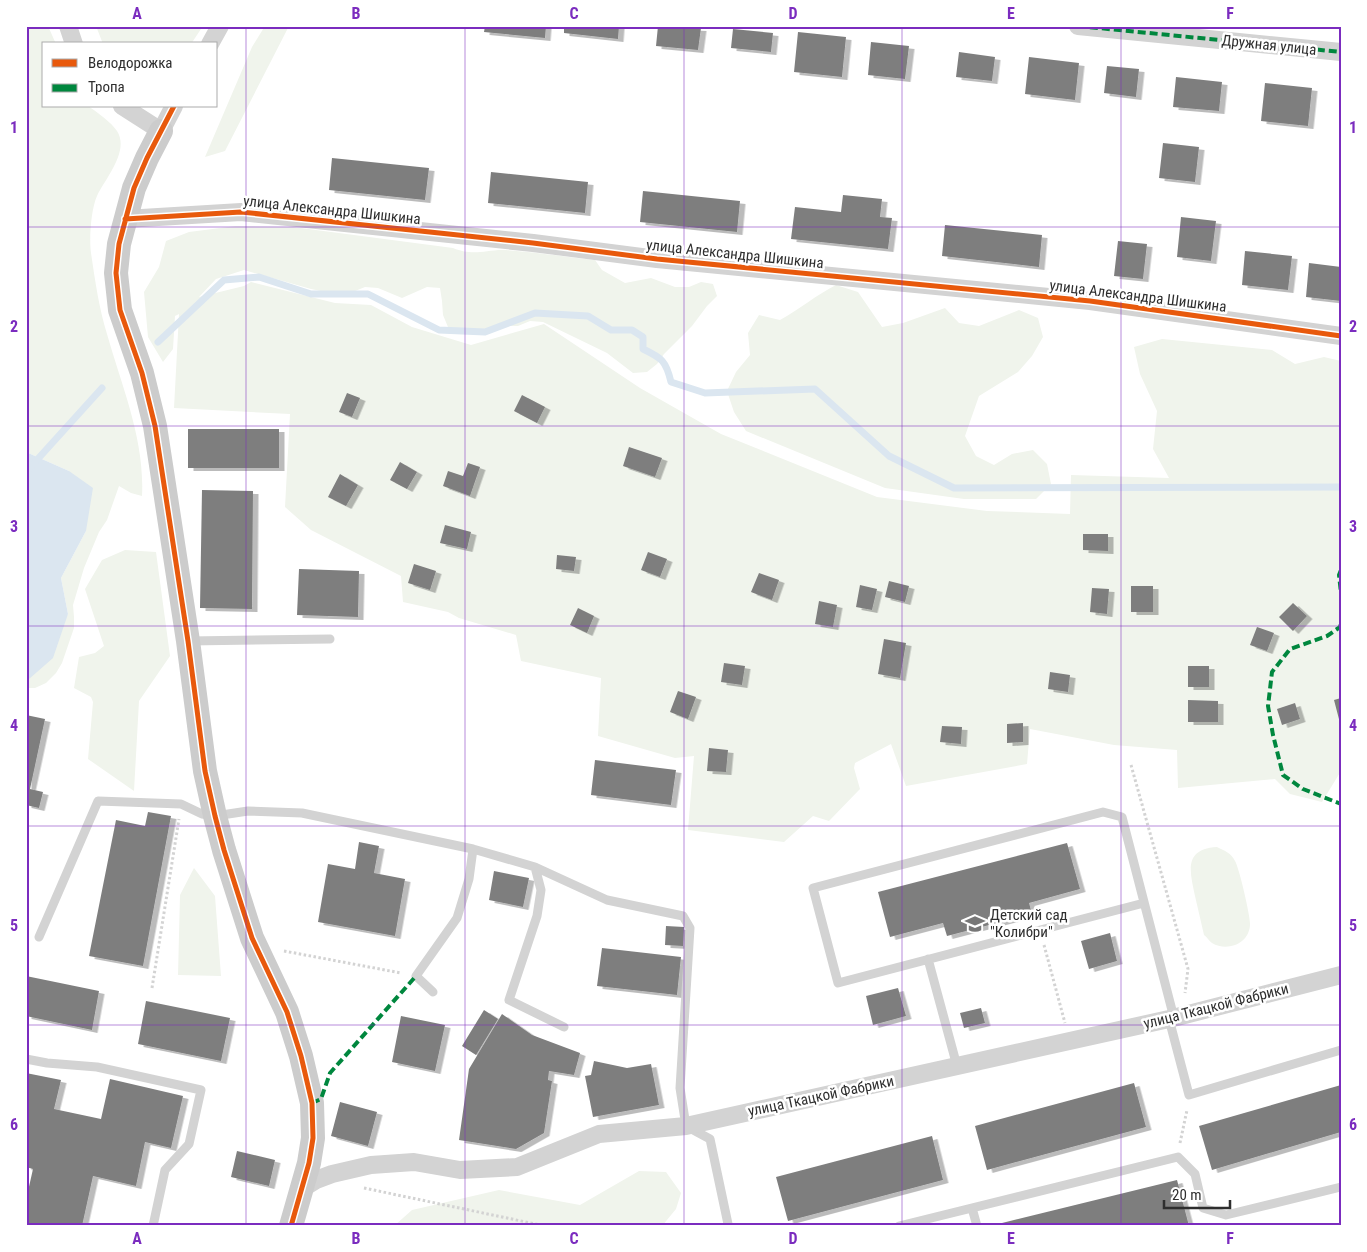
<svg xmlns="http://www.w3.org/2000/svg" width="1367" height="1252" font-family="'Roboto Condensed',sans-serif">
<defs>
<filter id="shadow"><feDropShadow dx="5.5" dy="3" stdDeviation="0" flood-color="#0004"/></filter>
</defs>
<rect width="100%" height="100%" fill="#fff"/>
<path fill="#f0f4ec" d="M26 26H48L56 44H44V106H88C97 112 112 123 117 131 130 151 105 179 97 196 91 209 89 239 91 253 95 280 99 308 107 334 122 387 145 440 142 496L131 493 119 486 107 520 99 532 84 568 73 605 74 617V628L62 663 56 673 46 683 35 688H26V679H29L68 614 61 578 86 531 69 471 26 452Z
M96 26H203L191 44H103Z
M265 26H289L225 151 205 157 252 47Z
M236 226 293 227 453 248C475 257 485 249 506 250 536 252 566 257 595 260L602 270 625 283 651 278 675 287H689L701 282 713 284 717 296 707 306 692 326 664 354 657 364 647 372 633 373 607 353 543 322 530 321 518 326H502L477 332 448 327 443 315 442 301 440 288 427 287 402 298 378 288 365 287 350 293 336 294 311 289 244 270 216 279 199 297 244 286 251 282 335 303 371 305 412 327 471 345 544 324 640 388 721 434 877 497 987 511 1070 514 1071 475 1169 478 1153 449 1157 411 1140 374 1134 347 1162 339 1272 350 1295 364 1324 357 1341 361V771L1322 802 1290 794 1275 779 1178 788 1177 750 1114 745 1030 729 1027 764 906 786 891 744 855 763 854 768 860 789 829 821 813 816 784 842 688 830 694 756 675 758 598 736 601 678 521 661 516 635 459 618 448 612 403 602 401 576 311 530 285 507 290 414 174 408 179 314 175 316 173 349 163 362 148 337 144 292 159 267 166 241 189 232Z
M836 285 858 292 882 327 903 323 945 308 959 323 979 326 1019 310 1038 318 1043 337 1032 356 1018 372 979 396 965 436 976 456 994 465 1012 454 1033 450 1047 464 1051 484 1036 499H964L885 488 746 431 734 412 727 391 736 372 750 355 748 333 759 315 780 320C800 309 816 295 836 285Z
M125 550 156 552 170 656 139 701 134 791 88 759 93 702 91 697 74 688 79 657 95 653 104 646 85 589 102 560Z
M1217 847C1225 851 1231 853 1235 861 1239 867 1251 919 1250 925 1249 944 1227 952 1212 943 1209 941 1207 937 1204 935 1201 922 1198 909 1195 896 1190 872 1183 849 1217 847Z
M194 868 215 896 221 976 178 975 180 895Z
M639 1171 666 1172 681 1193 676 1209 662 1226H394L412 1210 499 1190 580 1205Z"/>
<path fill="#dbe6f0" d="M26 452 69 471 93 488 86 531 61 578 68 614 53 658 29 679H26Z"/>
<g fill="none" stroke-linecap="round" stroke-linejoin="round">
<path stroke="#dbe6f0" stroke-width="7" d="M158 342 224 280 259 277 311 294H368L439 330 485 332 535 313 588 316 611 330H632L643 337V349C662 358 666 361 671 382L705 393 815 389 889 456 954 488 1341 487
M26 472 102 388"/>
</g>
<path fill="#7e7e7e" filter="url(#shadow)" d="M485 26H546L545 38 484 32Z
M564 26H619L618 39 564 33Z
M658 26 701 28 698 50 656 46Z
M733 29 773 33 771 52 731 48Z
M798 32 846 37 842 77 794 72Z
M871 42 909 46 905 79 868 75Z
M959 52 995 57 992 81 956 77Z
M1029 57 1079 63 1075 100 1025 94Z
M1107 66 1139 69 1136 97 1104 93Z
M1176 77 1222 82 1219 111 1173 107Z
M1265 83 1312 88 1308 126 1261 121Z
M1163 143 1199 147 1195 182 1159 178Z
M332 158 429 168 425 200 329 190Z
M491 172 588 182 585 213 488 203Z
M643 191 740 201 737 232 640 222Z
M843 195 882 199 880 217 892 218 888 249 791 239 795 207 841 212Z
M1181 217 1216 221 1211 261 1177 257Z
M945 225 1042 235 1039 267 942 256Z
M1118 241 1147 244 1143 279 1114 276Z
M1245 251 1292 256 1288 290 1242 285Z
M1309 263 1341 267V301L1306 297Z
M347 393 360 398 352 417 339 412Z
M522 395 545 407 537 423 514 411Z
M188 429H279V468H188Z
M629 447 662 458 655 477 623 466Z
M400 462 417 472 407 489 390 480Z
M468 463 480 467 470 496 443 486 448 471 463 476Z
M340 474 358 485 346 506 328 497Z
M202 490 253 491 252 609 200 608Z
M445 525 471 532 467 549 440 543Z
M1083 534H1108V551L1083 550Z
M648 552 667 559 660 577 641 570Z
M557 555 576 557 574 571 556 569Z
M414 564 436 571 430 590 408 583Z
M299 569 359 571 358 617 297 615Z
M759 573 779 580 772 600 751 592Z
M889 581 909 586 905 602 885 597Z
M860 585 877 589 872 610 856 607Z
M1131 586H1153V612H1131Z
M1092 588 1109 589 1107 614 1090 612Z
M819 601 837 605 833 627 815 624Z
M1293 603 1307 616 1293 631 1279 617Z
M578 608 594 616 587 633 570 625Z
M1257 627 1274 633 1267 651 1250 645Z
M884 639 906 643 900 678 878 674Z
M724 663 745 666 742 685 721 682Z
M1188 666H1209V687H1188Z
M1050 672 1070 675 1068 692 1048 689Z
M678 691 696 697 688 719 670 712Z
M1341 698V723H1340L1334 700Z
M1188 700 1218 701V722H1188Z
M1295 703 1300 719 1282 725 1277 709Z
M26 715 45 719 30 789 43 792 39 808 26 805Z
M1023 723V742L1007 743V724Z
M942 726 962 727 961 744 940 742Z
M709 748 728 750 726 772 707 771Z
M595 760 676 770 671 805 591 795Z
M148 812 171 816 143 966 89 956 116 820 145 826Z
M359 842 379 846 374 873 405 879 395 936 318 922 328 864 355 869Z
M1067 843 1080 889 1029 903 1032 914 947 936 943 923 890 937 878 892Z
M494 871 529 878 523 907 489 900Z
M666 926 684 927 683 946 665 945Z
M1110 933 1117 961 1089 969 1081 941Z
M602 948 681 957 677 995 597 986Z
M26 976 99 991 92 1030 26 1016Z
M898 988 906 1016 873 1025 866 996Z
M146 1001 230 1018 221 1061 138 1044Z
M981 1008 985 1023 964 1028 960 1013Z
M484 1010 498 1019 476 1055 462 1046Z
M502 1014 532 1035 580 1053 574 1075 549 1071 548 1080 552 1081 544 1133 516 1149 459 1140 469 1069Z
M401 1016 445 1025 435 1071 392 1062Z
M594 1061 627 1068 651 1064 659 1105 593 1117 585 1076 591 1075Z
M26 1073 61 1080 54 1109 101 1119 110 1079 183 1096 171 1148 145 1142 136 1186 93 1176 82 1226H26V1200L33 1169 26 1167Z
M1134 1083 1146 1127 987 1170 975 1126Z
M1341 1085V1132L1212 1170 1199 1126Z
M340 1102 377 1112 368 1146 331 1136Z
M932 1136 943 1180 788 1221 776 1177Z
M237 1151 275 1160 269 1186 231 1177Z
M1177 1180 1189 1226H1003L1002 1223Z"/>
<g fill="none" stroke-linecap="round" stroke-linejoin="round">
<path stroke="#d3d3d3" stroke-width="3" stroke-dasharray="2.5 2.5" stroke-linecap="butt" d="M1131 765 1188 969 1185 993
M1044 945 1065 1023
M284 951 401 973
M152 988 179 819
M1180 1143 1187 1110
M364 1188 545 1226"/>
<path stroke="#d3d3d3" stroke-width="9" d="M189 641 330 639
M535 867 541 890 537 916 509 1000 564 1027
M1144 903 838 983 813 888 1103 812 1122 817 1174 1018
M39 937 98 801 181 804 202 814 215 816 248 811 302 813 473 849 535 867 607 900 683 916 690 928 680 1088 686 1126 710 1139 728 1224 727 1226
M928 959 957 1066
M433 992 416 976 457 918 469 879 473 849
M1169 1019 1189 1095 1341 1050
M26 1059 47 1063 97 1067 201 1090 189 1144 165 1170 153 1226
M972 1208 977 1226
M899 1226 1178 1157 1195 1174 1203 1208 1226 1215 1341 1187"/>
<path stroke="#d3d3d3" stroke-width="18" d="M68 26 74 44
M1078 26 1341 52
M210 44 220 26
M122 106 161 131 174 106
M125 219 241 212 533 243 657 259 1090 301 1341 336
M303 1188 316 1180 332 1174 371 1165 414 1162 460 1170 517 1167 599 1134 686 1126 1169 1019 1341 975"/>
<path stroke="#ccc" stroke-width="24" d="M161 131 147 158 134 188 119 244 116 273 120 310 142 373 155 426 188 641 205 771 215 816 224 850 252 938 287 1012 301 1056 312 1103 313 1138 309 1163 291 1226"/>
<path stroke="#00873e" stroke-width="4" stroke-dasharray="8 4" stroke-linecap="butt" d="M1078 26 1341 52
M1341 570 1339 575 1341 593
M1341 624 1340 627 1327 636 1290 649 1272 672 1268 706 1273 735 1283 775 1303 789 1341 804
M312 1103 321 1099 330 1073 416 976"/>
<defs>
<path id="cycleway" d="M174 106 147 158 134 188 119 244 116 273 120 310 142 373 155 426 188 641 205 771 215 816 224 850 252 938 287 1012 301 1056 312 1103 313 1138 309 1163 291 1226
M125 219 241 212 533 243 657 259 1090 301 1341 336"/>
</defs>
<use href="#cycleway" stroke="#fff" stroke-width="8"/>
<use href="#cycleway" stroke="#e8590c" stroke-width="5"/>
</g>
<path fill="none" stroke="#7b2cbf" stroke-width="1" stroke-opacity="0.55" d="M246 26V1226M465 26V1226M684 26V1226M902 26V1226M1121 26V1226M26 227H1341M26 426H1341M26 626H1341M26 826H1341M26 1025H1341"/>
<defs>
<symbol id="school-bare" viewBox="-9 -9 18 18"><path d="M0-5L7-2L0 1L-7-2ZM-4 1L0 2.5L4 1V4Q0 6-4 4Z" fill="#777" stroke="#fff" stroke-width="2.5" paint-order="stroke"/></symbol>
</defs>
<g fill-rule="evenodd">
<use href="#school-bare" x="961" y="910" width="28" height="28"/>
</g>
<g text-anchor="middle" stroke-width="5" stroke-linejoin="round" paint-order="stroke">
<g font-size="15" fill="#2e2e2e" stroke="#fff">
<text transform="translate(1269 45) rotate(6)" y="5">Дружная улица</text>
<text transform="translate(332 210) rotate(6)" y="5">улица Александра Шишкина</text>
<text transform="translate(735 254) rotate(6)" y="5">улица Александра Шишкина</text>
<text transform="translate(1138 296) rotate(7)" y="5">улица Александра Шишкина</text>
<text transform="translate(1216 1006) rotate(-14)" y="5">улица Ткацкой Фабрики</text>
<text transform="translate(821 1096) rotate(-12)" y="5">улица Ткацкой Фабрики</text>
</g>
<g font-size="15" fill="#2e2e2e" stroke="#fff" text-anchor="start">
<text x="990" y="920">Детский сад<tspan x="990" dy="17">"Колибри"</tspan></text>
</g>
</g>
<rect width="1367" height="1252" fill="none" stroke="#ffffff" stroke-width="55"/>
<rect x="42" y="42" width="175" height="65" fill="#ffffff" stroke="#ababab"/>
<rect x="52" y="59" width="25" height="8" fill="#e8590c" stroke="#ababab"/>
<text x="88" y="68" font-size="15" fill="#2e2e2e">Велодорожка</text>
<rect x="52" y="84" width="25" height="8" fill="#00873e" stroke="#ababab"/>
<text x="88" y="92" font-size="15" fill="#2e2e2e">Тропа</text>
<path d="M1164 1200v8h66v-8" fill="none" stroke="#2e2e2e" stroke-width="2.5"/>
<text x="1172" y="1200" font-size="15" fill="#2e2e2e" stroke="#ffffff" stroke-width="4" paint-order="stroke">20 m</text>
<rect x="28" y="28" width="1312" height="1196" fill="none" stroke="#7b2cbf" stroke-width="2"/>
<g font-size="16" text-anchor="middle" font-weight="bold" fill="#7b2cbf">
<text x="137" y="19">A</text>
<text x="356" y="19">B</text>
<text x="574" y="19">C</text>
<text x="793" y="19">D</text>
<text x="1011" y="19">E</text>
<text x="1230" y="19">F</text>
<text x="14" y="133">1</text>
<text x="1353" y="133">1</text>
<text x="14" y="332">2</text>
<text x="1353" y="332">2</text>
<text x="14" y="532">3</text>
<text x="1353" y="532">3</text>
<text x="14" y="731">4</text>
<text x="1353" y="731">4</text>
<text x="14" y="931">5</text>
<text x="1353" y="931">5</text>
<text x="14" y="1130">6</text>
<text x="1353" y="1130">6</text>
<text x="137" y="1244">A</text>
<text x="356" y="1244">B</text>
<text x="574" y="1244">C</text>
<text x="793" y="1244">D</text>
<text x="1011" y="1244">E</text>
<text x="1230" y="1244">F</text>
</g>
</svg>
